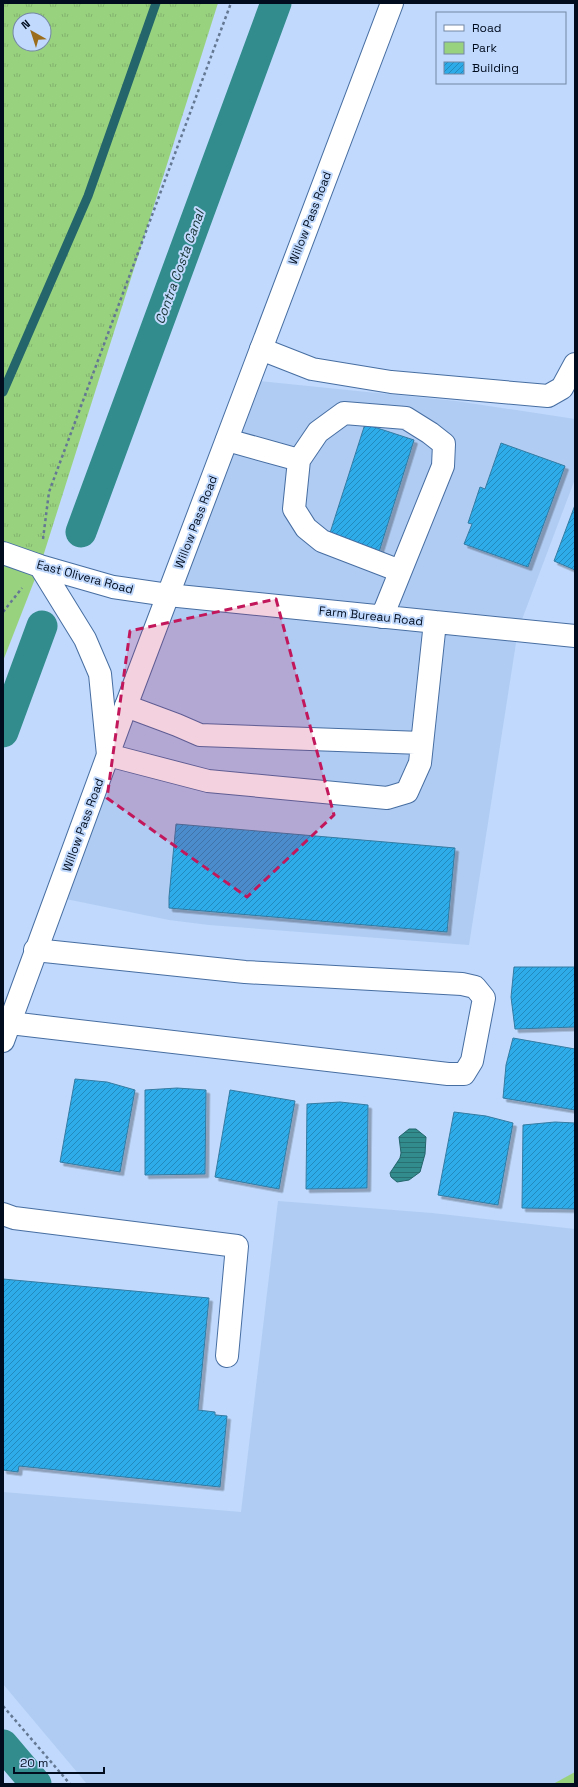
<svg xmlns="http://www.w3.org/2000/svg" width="578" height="1787" font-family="'Space Grotesk',sans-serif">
<defs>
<pattern id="grass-tufts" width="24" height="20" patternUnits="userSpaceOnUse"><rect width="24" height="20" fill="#99d27f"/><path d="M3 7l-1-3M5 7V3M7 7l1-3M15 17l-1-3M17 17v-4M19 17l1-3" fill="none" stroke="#82b36d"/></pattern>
<pattern id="water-rules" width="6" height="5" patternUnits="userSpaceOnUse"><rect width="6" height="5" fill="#328b8c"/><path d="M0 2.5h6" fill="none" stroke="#287072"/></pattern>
<pattern id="building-hatch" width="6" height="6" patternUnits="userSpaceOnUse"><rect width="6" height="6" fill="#2dabe9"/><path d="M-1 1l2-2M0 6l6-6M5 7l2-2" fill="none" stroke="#248abc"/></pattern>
<filter id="shadow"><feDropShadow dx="3.5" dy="3.5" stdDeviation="0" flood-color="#0004"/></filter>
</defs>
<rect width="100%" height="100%" fill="#c0d9fc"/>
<path fill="#b0ccf3" d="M249 380 456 401 575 419V479L518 630 469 945 209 925 169 920 56 897Z
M278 1201 432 1213 575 1229V1784H87L3 1684V1492L241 1512Z"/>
<path fill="url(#grass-tufts)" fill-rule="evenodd" d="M3 3H218L40 566 3 553ZM20 20H44V44H20Z"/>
<path fill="#99d27f" d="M3 553 40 566 3 661Z
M575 1772V1784H553Z"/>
<path fill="url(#water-rules)" stroke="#23656b" d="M409 1129H416L426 1137 425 1154 420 1172 409 1180 397 1182 391 1177 390 1173 400 1158 401 1153 399 1137Z"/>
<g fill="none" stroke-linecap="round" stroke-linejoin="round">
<path stroke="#23656b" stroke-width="9" d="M3 392 88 196 156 3"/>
<path stroke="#328b8c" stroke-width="31" d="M81 532 276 3
M3 732 42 626
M3 1745 36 1784"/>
</g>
<path fill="url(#building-hatch)" stroke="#347ba2" filter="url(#shadow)" d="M365 424 414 440 379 552 329 536Z
M501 443 565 466 528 567 464 544 472 524 468 523 480 487 485 489Z
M575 505V570L554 561Z
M176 824 455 848 447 932 169 908V897Z
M514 967H575V1027L515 1029 511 997Z
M513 1038 575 1049V1110L503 1098 506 1065Z
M75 1079 107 1082 135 1090 120 1172 60 1162Z
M177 1088 206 1090 205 1174 145 1175V1090Z
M230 1090 295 1101 279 1189 215 1177Z
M340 1102 368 1105 367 1188 306 1189 307 1104Z
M454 1112 486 1116 513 1123 498 1205 438 1195Z
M555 1122 575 1123V1209L522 1208 523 1125Z
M3 1279 209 1298 198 1410 215 1412V1415L227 1416 220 1487 19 1466 18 1472 3 1470Z"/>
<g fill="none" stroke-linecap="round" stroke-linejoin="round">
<defs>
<path id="minor" d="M261 349 312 369 391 382 548 396 562 388 575 364
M227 440 299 460 318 432 344 413 406 418 430 433 444 444 443 466 382 617
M299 460 294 509 306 528 322 541 400 571
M3 553 40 566 113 587 168 595 575 636
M40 566 85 639 100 674 108 755 208 781 387 798 407 792 420 763 435 622
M126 706 177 725 200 735 422 743
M10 1023 448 1074H464L472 1061 484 998 475 987 462 984 245 972 35 950
M3 1214 14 1218 237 1246 227 1356"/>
<path id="major" d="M3 1041 126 706 392 3"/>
</defs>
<use href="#minor" stroke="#476ea2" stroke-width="24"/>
<use href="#major" stroke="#476ea2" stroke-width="24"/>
<path stroke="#657893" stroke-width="2.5" stroke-dasharray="3 3" stroke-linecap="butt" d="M43 539 49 492 231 3
M3 612 22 588
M3 1706 70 1784"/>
<use href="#minor" stroke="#fff" stroke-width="22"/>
<use href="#major" stroke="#fff" stroke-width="22"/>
</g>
<path fill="#c2185b" fill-opacity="0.2" stroke="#c2185b" stroke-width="3" stroke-dasharray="8 5" stroke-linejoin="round" d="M276 599 334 815 247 897 107 798 130 631Z"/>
<g text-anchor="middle" stroke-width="4" stroke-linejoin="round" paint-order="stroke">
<g font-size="12" fill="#010c1f" stroke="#c0d9fc">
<text transform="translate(310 218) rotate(-69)" y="4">Willow Pass Road</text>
<text transform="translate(196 522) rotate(-69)" y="4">Willow Pass Road</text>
<text transform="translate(85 577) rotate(15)" y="4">East Olivera Road</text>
<text transform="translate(371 616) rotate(6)" y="4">Farm Bureau Road</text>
<text transform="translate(83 825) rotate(-70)" y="4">Willow Pass Road</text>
</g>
<g font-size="13" font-style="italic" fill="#173333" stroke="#c0d9fc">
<text transform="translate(179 267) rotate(-70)" y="5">Contra Costa Canal</text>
</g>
</g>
<rect width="578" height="1787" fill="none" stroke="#010c1f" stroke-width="8"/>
<rect x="436" y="12" width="130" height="72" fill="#c0d9fc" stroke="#7487a4"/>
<rect x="444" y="25" width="20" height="6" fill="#ffffff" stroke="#7487a4"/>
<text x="472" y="32" font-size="12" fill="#010c1f">Road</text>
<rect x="444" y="42" width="20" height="12" fill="#99d27f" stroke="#7487a4"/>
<text x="472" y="52" font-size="12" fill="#010c1f">Park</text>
<rect x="444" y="62" width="20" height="12" fill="url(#building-hatch)" stroke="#7487a4"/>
<text x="472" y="72" font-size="12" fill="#010c1f">Building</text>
<g transform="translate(32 32) rotate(321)"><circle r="19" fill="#c0d9fc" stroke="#7487a4"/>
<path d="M0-3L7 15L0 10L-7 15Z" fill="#9a6c1c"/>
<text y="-6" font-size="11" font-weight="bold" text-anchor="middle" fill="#010c1f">N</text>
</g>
<path d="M14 1767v6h90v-6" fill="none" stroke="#010c1f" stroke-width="2"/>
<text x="20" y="1767" font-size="12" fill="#010c1f" stroke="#c0d9fc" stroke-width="3" paint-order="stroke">20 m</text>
</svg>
